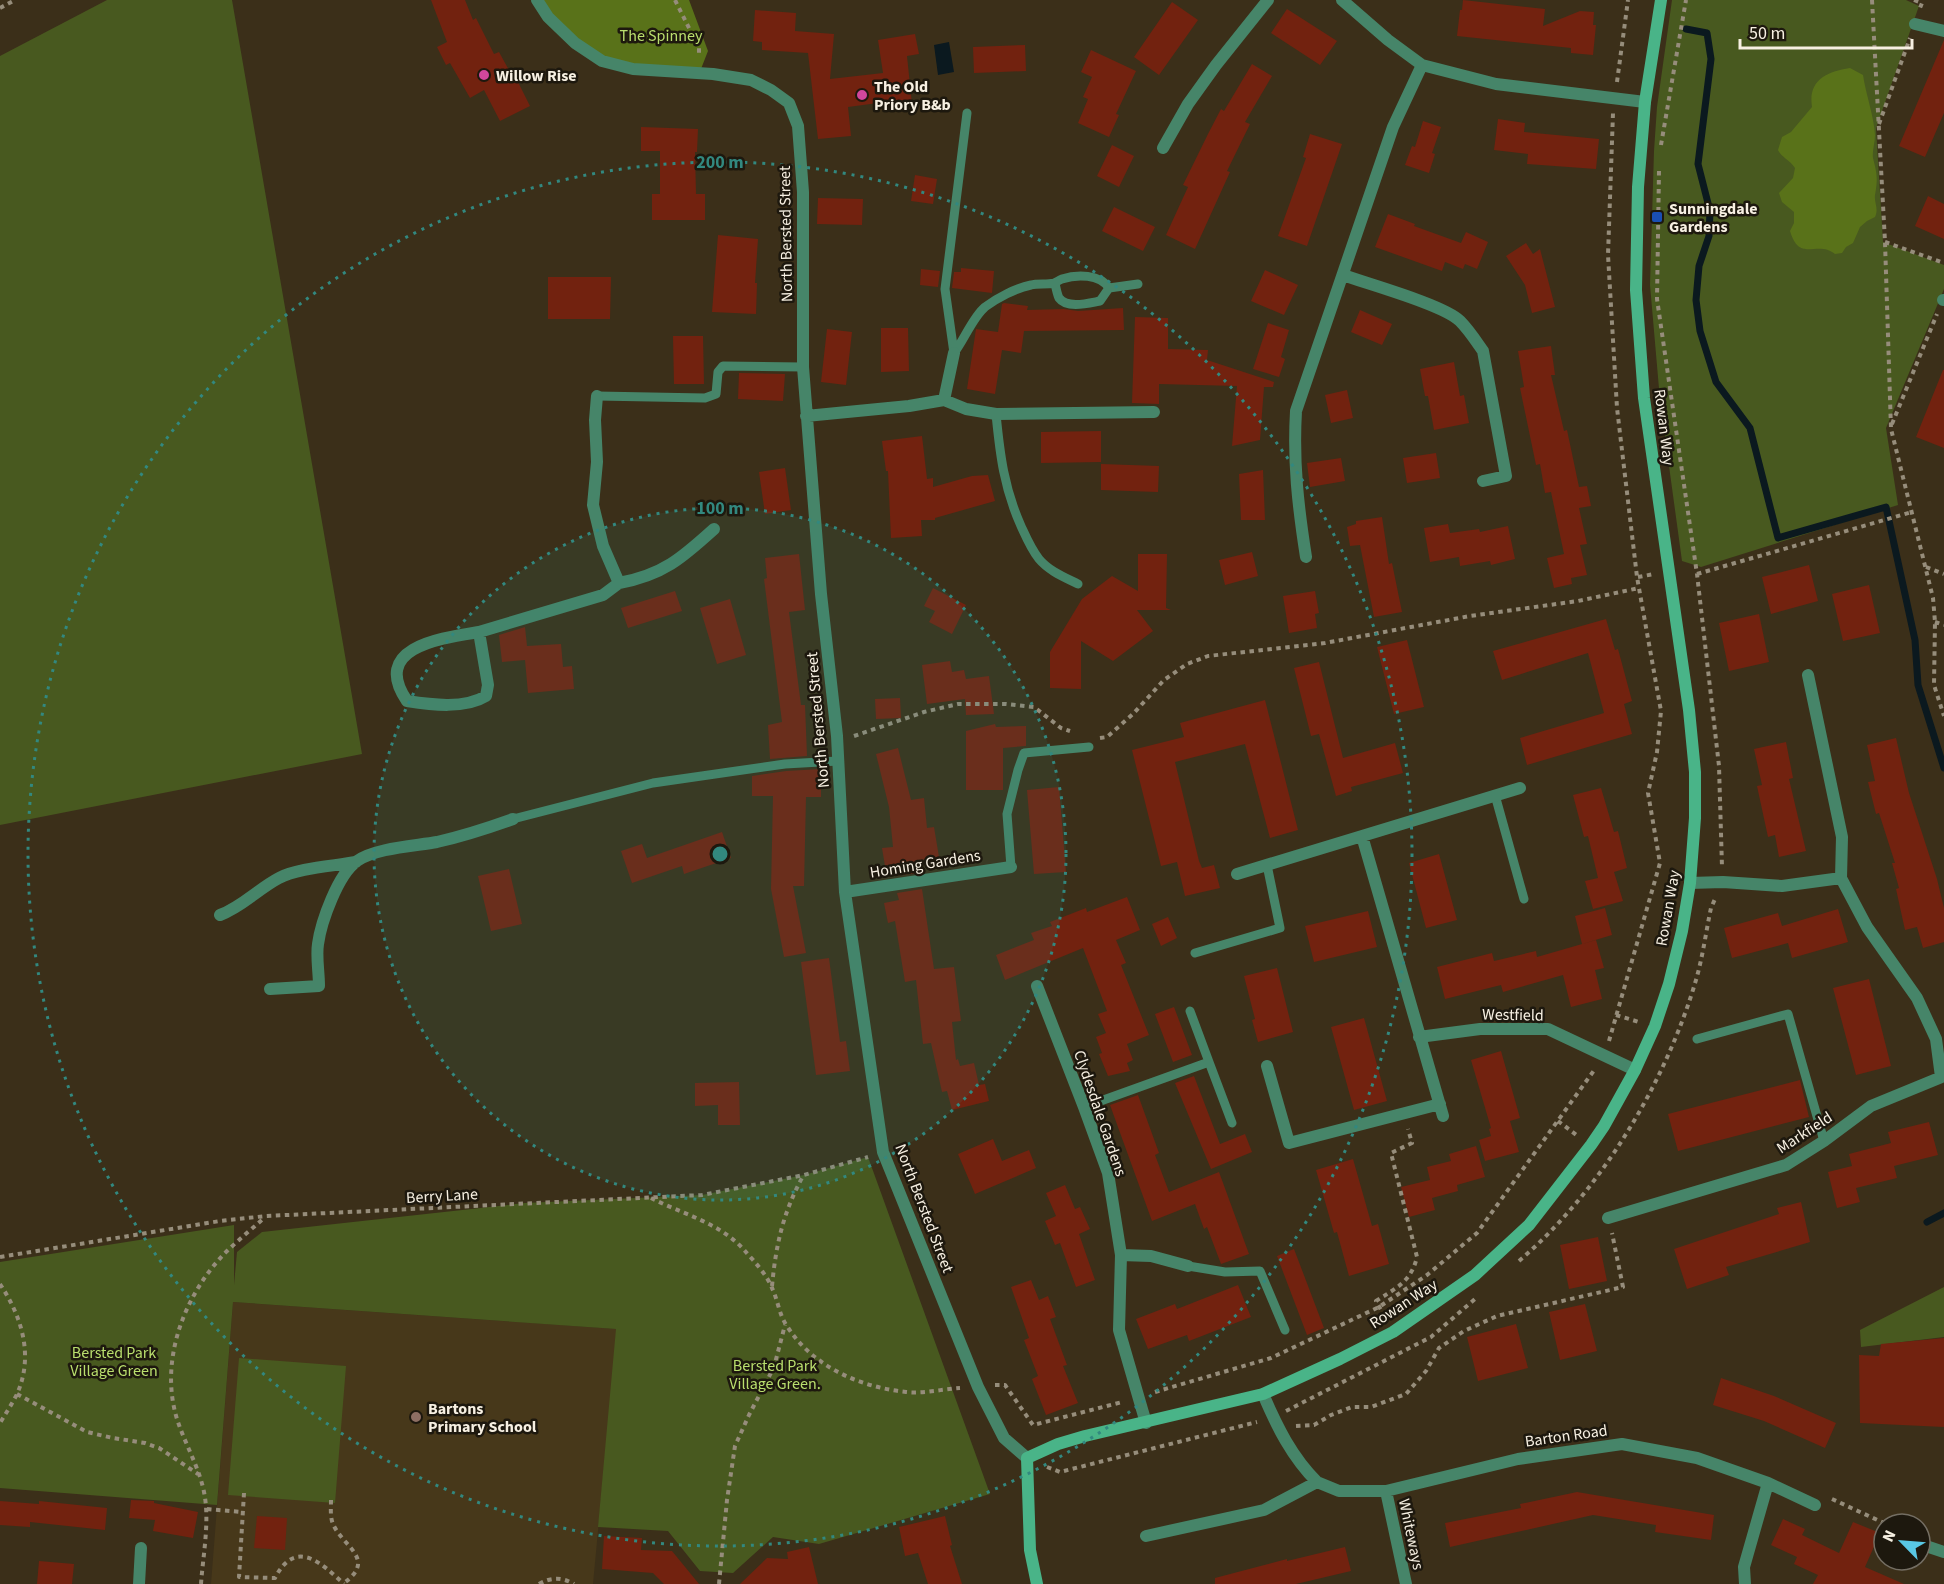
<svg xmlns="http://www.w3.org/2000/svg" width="1944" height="1584" font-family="'Source Sans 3',sans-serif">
<rect width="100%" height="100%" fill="#3b2f19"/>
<path fill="#47381a" d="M233 1302 617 1329 593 1584H211Z"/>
<path fill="#48591f" d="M107 0H232L362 754 0 825V56Z
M1672 0H1906L1919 6 1876 128 1883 242 1944 265V289L1886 428 1898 505 1701 567 1682 561 1660 400 1650 285 1654 151 1657 107Z
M868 1157 990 1494 819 1544 773 1537 733 1573 700 1571 668 1531 598 1527 616 1329 233 1302 217 1505 0 1488V1262L234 1225V1285L237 1252 262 1232 525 1203 702 1195 804 1175Z
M1944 1287V1337L1861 1347 1860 1330Z
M239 1358 346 1366 335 1503 228 1495Z"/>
<path fill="#597219" d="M537 0H689L708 51 699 74 602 61Z
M1850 68 1863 75C1866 95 1874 116 1875 135 1875 143 1872 151 1873 158 1877 174 1878 178 1875 195 1874 203 1879 208 1875 217L1867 221 1860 227 1853 243 1846 247 1842 253 1835 254C1817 239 1800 264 1790 231L1794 223V212L1782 202 1779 193 1793 178 1795 168C1789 159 1782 158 1778 150L1782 137 1791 132 1812 107C1808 81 1825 72 1850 68Z"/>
<path fill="#0b191f" d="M949 42 954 72 938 75 934 45Z"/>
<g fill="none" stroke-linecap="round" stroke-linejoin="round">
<path stroke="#0b191f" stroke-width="7" d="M1686 29 1707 33 1711 59 1698 164 1710 211 1709 236 1699 266 1696 300 1700 331 1716 382 1750 428 1778 538 1886 507 1915 640 1918 685 1944 768
M1927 1222 1944 1213"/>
</g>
<path fill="#72220f" d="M431 0H465L473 20 476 18 494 54 499 52 516 83 518 82 530 106 500 121 484 90 470 98 450 63 446 65 437 47 447 42Z
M1463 0 1545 9 1543 26 1580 11 1594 12 1593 25H1596L1593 55 1571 53V48L1457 36 1460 10H1462Z
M1172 2 1198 20 1159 75 1134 57Z
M1287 9 1337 41 1320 65 1271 33Z
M755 10 796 13 795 31 834 34 830 79 883 73 878 40 915 34 919 54 907 56 912 104 894 107 893 101 848 107 851 136 818 139 808 53 762 50V42L753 41Z
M1944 40V113L1925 157 1899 146Z
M1025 45 1026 71 974 73 973 47Z
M1091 50 1136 71 1116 114 1119 115 1109 137 1078 123 1088 99 1083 97 1092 77 1081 72Z
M1252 64 1272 76 1245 122 1250 124 1227 171 1230 172 1195 249 1166 235 1188 187 1183 185 1208 134 1221 109 1224 111Z
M1498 119 1525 123 1524 132 1599 139 1596 169 1527 164 1528 154 1494 150Z
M1423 121 1441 127 1432 153 1435 154 1429 173 1405 165 1412 146 1415 147Z
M641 127 698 129 697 152H695L696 194H705V220H652V194H660V151H641Z
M1310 134 1342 144 1307 246 1278 236 1306 158 1303 157Z
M1112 145 1134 156 1119 187 1097 176Z
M915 175 937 179 933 204 911 201Z
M1928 196 1944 204V239L1915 226Z
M818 198 863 199 862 225 817 224Z
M1114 207 1155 227 1143 251 1102 231Z
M1388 214 1415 224 1414 226 1461 243 1466 232 1488 242 1477 269 1465 264 1463 269 1445 262 1442 271 1375 247Z
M718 235 758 239 755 283H757L756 314 712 312Z
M1526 243 1533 254 1540 249 1555 307 1532 313 1525 285 1506 256Z
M961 268 994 271 992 293 952 288 954 272H961Z
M921 269 940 271 938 287 920 285Z
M1265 270 1298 285 1284 315 1251 301Z
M548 277H611L610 319H548Z
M1004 303 1028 306 1027 310 1064 309 1078 311 1123 308 1124 330 1024 331 1021 353 1002 350 995 394 967 389 976 329 998 332 1002 304Z
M1360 310 1392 324 1382 345 1351 332Z
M1135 317 1168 318V349L1208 350 1207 360 1274 382 1273 387H1264L1260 440 1232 446 1237 386 1159 384V404L1132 403Z
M1268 323 1289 330 1281 357 1285 359 1279 377 1253 369Z
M881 328H908L909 371 881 372Z
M827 329 852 332 846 385 821 382Z
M673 336H703L704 384H674Z
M1551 346 1555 375H1551L1564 431 1567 430 1579 487 1587 486 1591 506 1579 508 1587 544 1580 545 1587 575 1571 578 1572 584 1554 588 1547 558 1564 554 1551 492 1545 493 1540 464 1536 465 1520 388 1524 387 1518 351Z
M1454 362 1460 396 1464 395 1469 423 1434 430 1428 396H1425L1420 369Z
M1943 370H1944V448L1916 437Z
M739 373 785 374 783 401 738 399Z
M1347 390 1353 418 1331 423 1325 395Z
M1101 431V462L1041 463V432Z
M922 436 927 479 933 478V487L972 476 988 475 995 501 935 518V520H921L922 536 891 538 888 471H886L882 441Z
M1436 453 1440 478 1407 483 1403 458Z
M1341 458 1345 481 1310 487 1307 463Z
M1101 464 1159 466 1158 492 1101 490Z
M785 468 791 510 765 514 759 472Z
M1263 470 1265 520H1241L1239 474Z
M1382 517 1389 564 1392 563 1402 612 1374 617 1360 545 1350 546 1347 527 1356 524V521Z
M1448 524 1450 533 1479 529 1480 532 1508 526 1515 559 1491 565 1490 561 1460 566 1459 557 1430 562 1424 528Z
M1252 552 1258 576 1225 585 1219 560Z
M799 554 805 610 789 612 801 705H805L807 756 770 759 768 725 782 722 764 579 767 578 765 558Z
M1138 554H1167L1166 608 1171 610H1137L1153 631 1113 661 1081 641V689L1050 688V652L1082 599 1112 576 1138 591Z
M1809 565 1818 601 1771 614 1762 577Z
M1869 585 1880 633 1843 641 1832 594Z
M933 588 966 605 952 634 929 622 935 611 924 606Z
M675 591 682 611 628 628 621 608Z
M1315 591 1319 613 1315 614 1317 628 1289 633 1283 596Z
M730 599 746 655 717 664 700 608Z
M1759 614 1769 662 1729 671 1719 623Z
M1606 619 1615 650 1618 649 1632 701 1624 704 1632 734 1527 765 1520 738 1604 713 1588 653 1502 680 1493 651Z
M525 627 527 646 561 644 563 667 572 666 574 689 528 693 525 660 502 662 499 635Z
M1407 640 1424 707 1394 714 1377 647Z
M950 661 952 672 964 670 966 679 989 676 994 714 966 715 965 699 927 704 922 665Z
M1319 662 1343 758 1395 743 1403 773 1351 787 1352 791 1336 796 1319 734 1311 736 1294 668Z
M900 698 901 718 876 719 875 699Z
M1265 700 1298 830 1270 838 1245 744 1175 762 1199 861 1202 868 1214 865 1220 888 1185 896 1177 862 1161 866 1132 750 1184 737 1180 723Z
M995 724 996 727 1026 726V746L1003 748V790H966V731Z
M1896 738 1909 793 1937 879 1944 908V942L1923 948 1917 927 1905 930 1896 889 1899 888 1892 863H1895L1879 813 1876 814 1868 782 1875 781 1867 745Z
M1786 742 1793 778 1789 779 1806 851 1779 857 1775 835 1768 837 1757 786 1762 785 1754 749Z
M898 748 911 800 924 798 927 828 934 827 939 857 916 861 919 873 893 876 890 865 885 866 882 848 893 847 889 807 876 754Z
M821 769V797H806L804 886H793L806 953 784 957 771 889 773 796H752V776L786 771Z
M1059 787 1066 872 1034 874 1027 790Z
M1601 788 1614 832 1618 831 1627 868 1614 872 1623 901 1593 909 1585 881 1598 878 1588 836 1584 837 1573 795Z
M722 832 731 858 684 874 682 866 632 883 621 851 642 844 647 858Z
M1439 854 1457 920 1426 928 1409 863Z
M509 869 522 924 491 931 478 876Z
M922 889 934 969 954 967 961 1021 952 1022 956 1060 958 1059 960 1066 974 1063 979 1085 985 1084 989 1101 952 1110 947 1091 942 1092 931 1043 923 1044 916 980 905 982 895 921 888 923 884 903 899 900 897 893Z
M1127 897 1140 930 1116 940 1126 963 1121 965 1149 1035 1127 1044 1133 1060 1127 1063 1130 1071 1108 1076 1099 1054 1102 1053 1096 1037 1106 1033 1098 1014 1107 1011 1083 948 1005 980 996 955 1034 940 1031 933 1052 926 1050 922 1086 908 1087 912Z
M1605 908 1612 935 1582 944 1575 916Z
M1838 909 1848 942 1792 958 1788 943 1732 958 1724 928 1778 913 1782 926Z
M1368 911 1377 947 1314 962 1305 926Z
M1168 917 1177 938 1161 946 1152 924Z
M1596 940 1604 968 1595 970 1602 999 1571 1007 1563 975 1503 992 1501 985 1445 999 1437 967 1492 953 1494 961 1536 951 1537 957Z
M829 958 840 1042 846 1041 850 1071 816 1075 801 962Z
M1277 968 1293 1032 1258 1042 1252 1020 1255 1019 1244 976Z
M1869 979 1891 1066 1856 1075 1833 988Z
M1174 1007 1192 1055 1173 1062 1155 1014Z
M1364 1018 1387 1101 1354 1110 1331 1027Z
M1501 1051 1520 1118 1510 1121 1519 1152 1485 1161 1479 1140 1491 1136 1489 1129 1491 1128 1471 1060Z
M1194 1076 1220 1144 1245 1134 1252 1152 1211 1169 1175 1083Z
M1800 1080 1809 1117 1678 1151 1668 1114Z
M739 1082 740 1125H718V1105L695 1106V1083Z
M1138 1095 1159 1153 1155 1155 1169 1192 1219 1172 1249 1254 1221 1264 1207 1227 1204 1229 1195 1204 1152 1221 1110 1105Z
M1929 1122 1938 1155 1894 1166 1897 1178 1856 1188 1860 1202 1837 1208 1828 1172 1852 1166 1849 1154 1891 1143 1888 1132Z
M993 1139 1002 1161 1029 1150 1036 1168 975 1194 958 1154Z
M1476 1146 1485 1177 1457 1185 1458 1191 1432 1198 1435 1210 1409 1217 1401 1187 1430 1180 1427 1167 1451 1161 1449 1154Z
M1353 1159 1372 1226 1378 1224 1389 1264 1349 1276 1337 1232 1334 1233 1316 1170Z
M1065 1185 1075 1209 1080 1207 1090 1229 1079 1234 1095 1280 1076 1287 1060 1243 1055 1245 1045 1221 1056 1216 1046 1193Z
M1801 1202 1810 1242 1726 1267 1729 1275 1687 1289 1674 1249 1779 1214 1777 1208Z
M1598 1237 1607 1281 1569 1289 1560 1245Z
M1294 1249 1324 1328 1307 1335 1277 1256Z
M1031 1280 1039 1300 1048 1296 1056 1317 1050 1319 1067 1365 1063 1366 1078 1403 1046 1415 1032 1379 1038 1376 1024 1340 1029 1338 1011 1287Z
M1238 1285 1251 1317 1189 1341 1187 1335 1148 1349 1136 1319 1175 1304 1177 1309Z
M1585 1304 1597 1351 1560 1360 1549 1312Z
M1516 1324 1528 1368 1478 1381 1467 1337Z
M1944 1338V1427L1860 1423 1859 1355 1879 1356 1881 1344Z
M1721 1378 1774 1396 1836 1423 1825 1448 1764 1421 1713 1405Z
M1577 1492 1714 1515 1711 1540 1655 1532 1656 1525 1593 1515 1450 1547 1445 1523 1521 1508 1520 1504Z
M131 1500 154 1501V1503L198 1512 193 1538 153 1531 155 1520 129 1518Z
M0 1501 39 1504V1501L107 1508 105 1530 30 1522V1527L0 1525Z
M257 1516 287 1518 285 1550 254 1548Z
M945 1516 952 1545 950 1546 962 1584H928L918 1553 905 1556 899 1527Z
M1783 1519 1805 1529 1802 1535 1839 1553 1853 1522 1880 1533 1865 1567 1904 1584H1813L1818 1575 1794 1564 1797 1557 1771 1545Z
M604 1536 642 1538 641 1550 672 1551 699 1584H664L653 1573 602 1569Z
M809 1547 818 1584H740L767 1558 788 1559 787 1552Z
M1345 1547 1351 1571 1296 1584H1215V1578L1287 1559V1561Z
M39 1561 74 1564 72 1584H37Z"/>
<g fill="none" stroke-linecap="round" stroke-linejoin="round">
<path stroke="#968d7b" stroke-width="4" stroke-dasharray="4.5 4.5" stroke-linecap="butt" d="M675 0 699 48V57
M1872 0 1885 242 1891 429 1933 598 1935 622 1934 685 1944 716
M1914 0 1922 3 1920 8
M0 8 15 0
M1617 82 1628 0
M1879 124 1910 38
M1661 145 1686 0
M1659 171 1657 299 1697 574 1719 766 1722 867
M1885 242 1944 263
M1892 424 1937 314
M1926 567 1944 574
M1697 574 1912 512
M1638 577 1654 574
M1935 622 1944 625
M854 736 924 712 958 704H1006L1034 707 1061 728 1070 731
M1100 738 1107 737 1133 714 1164 680 1187 664 1208 656 1325 643 1470 616 1578 601 1639 588
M1616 1015 1639 1022
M1609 1041 1660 863 1648 793 1657 752 1661 711 1637 577 1617 408 1608 255 1613 113
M1558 1121 1579 1137
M651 1198C682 1214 721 1223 745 1251 754 1261 767 1275 772 1288 778 1300 779 1315 787 1326 812 1366 859 1387 906 1392 924 1394 942 1389 960 1388
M0 1257 220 1221 266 1216 702 1195 804 1175 868 1157
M1519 1261C1601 1191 1666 1082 1696 980 1703 956 1706 931 1711 908L1715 899
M0 1284C22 1317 34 1356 17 1394 12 1404 6 1413 0 1423
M772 1286C776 1244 783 1213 803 1176
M1385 1317 1376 1301C1396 1288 1411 1282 1417 1257L1391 1153 1412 1143 1408 1129
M995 1385H1005L1033 1425 1122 1402
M1155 1392 1271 1358 1379 1307 1427 1275 1477 1233 1595 1069
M17 1394 87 1432 113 1438 145 1443 159 1448 198 1474
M1286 1411 1431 1337 1475 1299
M1296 1426 1314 1425 1331 1415 1352 1407H1371L1406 1394 1426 1371 1439 1348 1464 1331 1497 1316 1623 1287 1612 1233
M1047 1467 1060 1472 1257 1422
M244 1493 239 1577 275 1578C296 1537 322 1564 344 1584
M1832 1499 1886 1524
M331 1500C331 1508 330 1517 333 1524 343 1547 377 1559 344 1583
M207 1509 242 1512
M201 1584C203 1555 210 1521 204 1492 199 1467 185 1444 177 1419 159 1361 184 1296 224 1254 237 1241 252 1229 265 1217
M539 1584C551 1577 562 1577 574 1584
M719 1584 727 1500 735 1446 749 1415 774 1367 785 1325"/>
<path stroke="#468569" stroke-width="9" d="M1109 288 1138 284
M954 353C964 340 973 317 985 307 997 298 1016 288 1031 285 1038 283 1047 285 1054 283 1057 282 1059 280 1062 279 1077 274 1100 274 1109 288L1100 301C1089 303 1067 309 1059 298 1057 294 1056 288 1055 283
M954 353 945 289 967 113
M597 396 705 398 716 394 718 372 723 366 803 367
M996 414C1000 455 1004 488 1021 526 1026 537 1031 549 1039 559 1049 571 1064 577 1078 584
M1495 795 1524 899
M513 819 653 783 785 764 838 761
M1011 867 1007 814 1018 770 1024 753 1089 747
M1195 953 1280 928 1267 865
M1697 1039 1788 1014 1824 1141
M1209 1062 1232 1123
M1084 1107 1209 1062 1190 1011
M1188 1266 1225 1272 1260 1271 1285 1330"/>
<path stroke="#468569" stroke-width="12" d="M537 0 548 17 575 43 602 61 633 69 713 74 751 80 771 90 789 103 798 126 803 192V367L821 594 837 736 845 892 883 1152 978 1387 1004 1438 1027 1458
M1915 24 1944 31
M1422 65 1496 84 1645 102
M1163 148 1188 104 1216 65 1268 0
M1343 275C1368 284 1444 305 1460 321 1469 330 1476 341 1483 351L1506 476 1483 481
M1943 300H1944
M597 396 595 420 597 462 593 505 603 546 619 583C663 575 682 558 714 529
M944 400 966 409 996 414 1154 412
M806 416 909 406 944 400 954 353
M1306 557C1298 506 1293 462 1296 411L1393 127 1422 65 1388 40 1342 0
M479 632C442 638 370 647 407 701 432 705 465 709 486 696L488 685 479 632 603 595 619 583
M1808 675 1842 837 1841 878 1867 927 1917 998 1936 1039 1941 1077
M1362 836 1443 1116
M1237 874 1520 788
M1690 883 1723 882 1782 886 1841 878
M845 892 1011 867
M220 915C242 907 258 889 279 878 297 868 335 866 356 862
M1037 986 1084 1107 1108 1173 1121 1255 1119 1330 1146 1423
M270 989 319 986C319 972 316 957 318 944 321 922 338 874 357 861 375 848 415 846 437 842 463 836 488 828 513 819
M1419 1037 1480 1029H1548L1635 1070
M1267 1066 1289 1143 1440 1104
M1608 1218 1786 1165 1824 1141 1871 1106 1944 1076
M1121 1255 1151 1256 1188 1266
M1263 1394C1277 1427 1292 1457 1317 1482
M1386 1491 1406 1584
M1146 1536 1264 1510 1317 1482 1339 1491H1386L1518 1459 1622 1444 1697 1458 1768 1483 1815 1505
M1920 1544 1944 1552
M139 1584 141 1548
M1745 1584 1744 1567 1768 1483"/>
<path stroke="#49b488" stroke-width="12" d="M1037 1584 1030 1550 1027 1458 1058 1444 1085 1436 1263 1394 1340 1359 1393 1332 1475 1275 1529 1225 1591 1145 1604 1126 1635 1070 1655 1026 1669 984 1682 931 1690 883 1695 818V772L1689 710 1644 398 1636 290 1638 187 1645 102 1661 0"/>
</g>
<circle cx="720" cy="854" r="346" fill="#32887f" fill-opacity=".12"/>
<g fill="none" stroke="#32887f" stroke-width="3" stroke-dasharray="3 6">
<circle cx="720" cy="854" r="346"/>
<circle cx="720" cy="854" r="692"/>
</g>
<g fill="#d1479c" stroke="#1d180e" stroke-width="2">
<circle cx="484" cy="75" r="6"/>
<circle cx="862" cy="95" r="6"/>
</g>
<rect fill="#1a4fb4" stroke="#1d180e" stroke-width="2" x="1651" y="211" width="12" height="12" rx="3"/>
<circle fill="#8d6e63" stroke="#1d180e" stroke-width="2" cx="416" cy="1417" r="6"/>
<g text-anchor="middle" stroke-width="5" stroke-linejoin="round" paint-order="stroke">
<g font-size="16" fill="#badf6e" stroke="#1d180e">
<text x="661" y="41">The Spinney</text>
<text x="114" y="1358">Bersted Park<tspan x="114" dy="18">Village Green</tspan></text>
<text x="775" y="1371">Bersted Park<tspan x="775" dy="18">Village Green.</tspan></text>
</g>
<g font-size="16" font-weight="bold" fill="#f7f0e2" stroke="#1d180e" text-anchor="start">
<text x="496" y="81">Willow Rise</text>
<text x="874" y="92">The Old<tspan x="874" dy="18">Priory B&amp;b</tspan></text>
<text x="1669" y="214">Sunningdale<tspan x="1669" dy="18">Gardens</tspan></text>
<text x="428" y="1414">Bartons<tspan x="428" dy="18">Primary School</tspan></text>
</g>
<g font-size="16" fill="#f7f0e2" stroke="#1d180e">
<text transform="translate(785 234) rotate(-91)" y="6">North Bersted Street</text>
<text transform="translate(1665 427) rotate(83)" y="6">Rowan Way</text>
<text transform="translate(817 720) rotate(-95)" y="6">North Bersted Street</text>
<text transform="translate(925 863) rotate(-9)" y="6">Homing Gardens</text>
<text transform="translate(1667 908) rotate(-80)" y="6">Rowan Way</text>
<text transform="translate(1513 1014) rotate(1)" y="6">Westfield</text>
<text transform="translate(1101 1113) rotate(71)" y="6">Clydesdale Gardens</text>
<text transform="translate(1804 1132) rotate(-33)" y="6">Markfield</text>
<text transform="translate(442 1195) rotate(-3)" y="6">Berry Lane</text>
<text transform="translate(925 1208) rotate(69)" y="6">North Bersted Street</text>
<text transform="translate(1403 1303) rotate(-33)" y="6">Rowan Way</text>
<text transform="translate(1566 1435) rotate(-8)" y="6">Barton Road</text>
<text transform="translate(1412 1534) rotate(78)" y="6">Whiteways</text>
</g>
</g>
<circle cx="720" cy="854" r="9" fill="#32887f" stroke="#1d180e" stroke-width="3"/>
<g font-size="18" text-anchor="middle" font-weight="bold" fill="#32887f" stroke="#1d180e" stroke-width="5" stroke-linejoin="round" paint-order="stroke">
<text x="720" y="168">200 m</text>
<text x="720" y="514">100 m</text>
</g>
<g transform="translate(1902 1542) rotate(295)"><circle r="28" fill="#1d180e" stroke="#746e63" stroke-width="1.5"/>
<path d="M0-4.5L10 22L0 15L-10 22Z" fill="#59c8e5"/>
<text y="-9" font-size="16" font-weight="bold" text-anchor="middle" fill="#f7f0e2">N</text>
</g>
<path d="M1740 39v9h172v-9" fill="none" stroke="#f7f0e2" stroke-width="3"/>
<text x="1749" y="39" font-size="18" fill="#f7f0e2" stroke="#1d180e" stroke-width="4.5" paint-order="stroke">50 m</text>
</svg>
